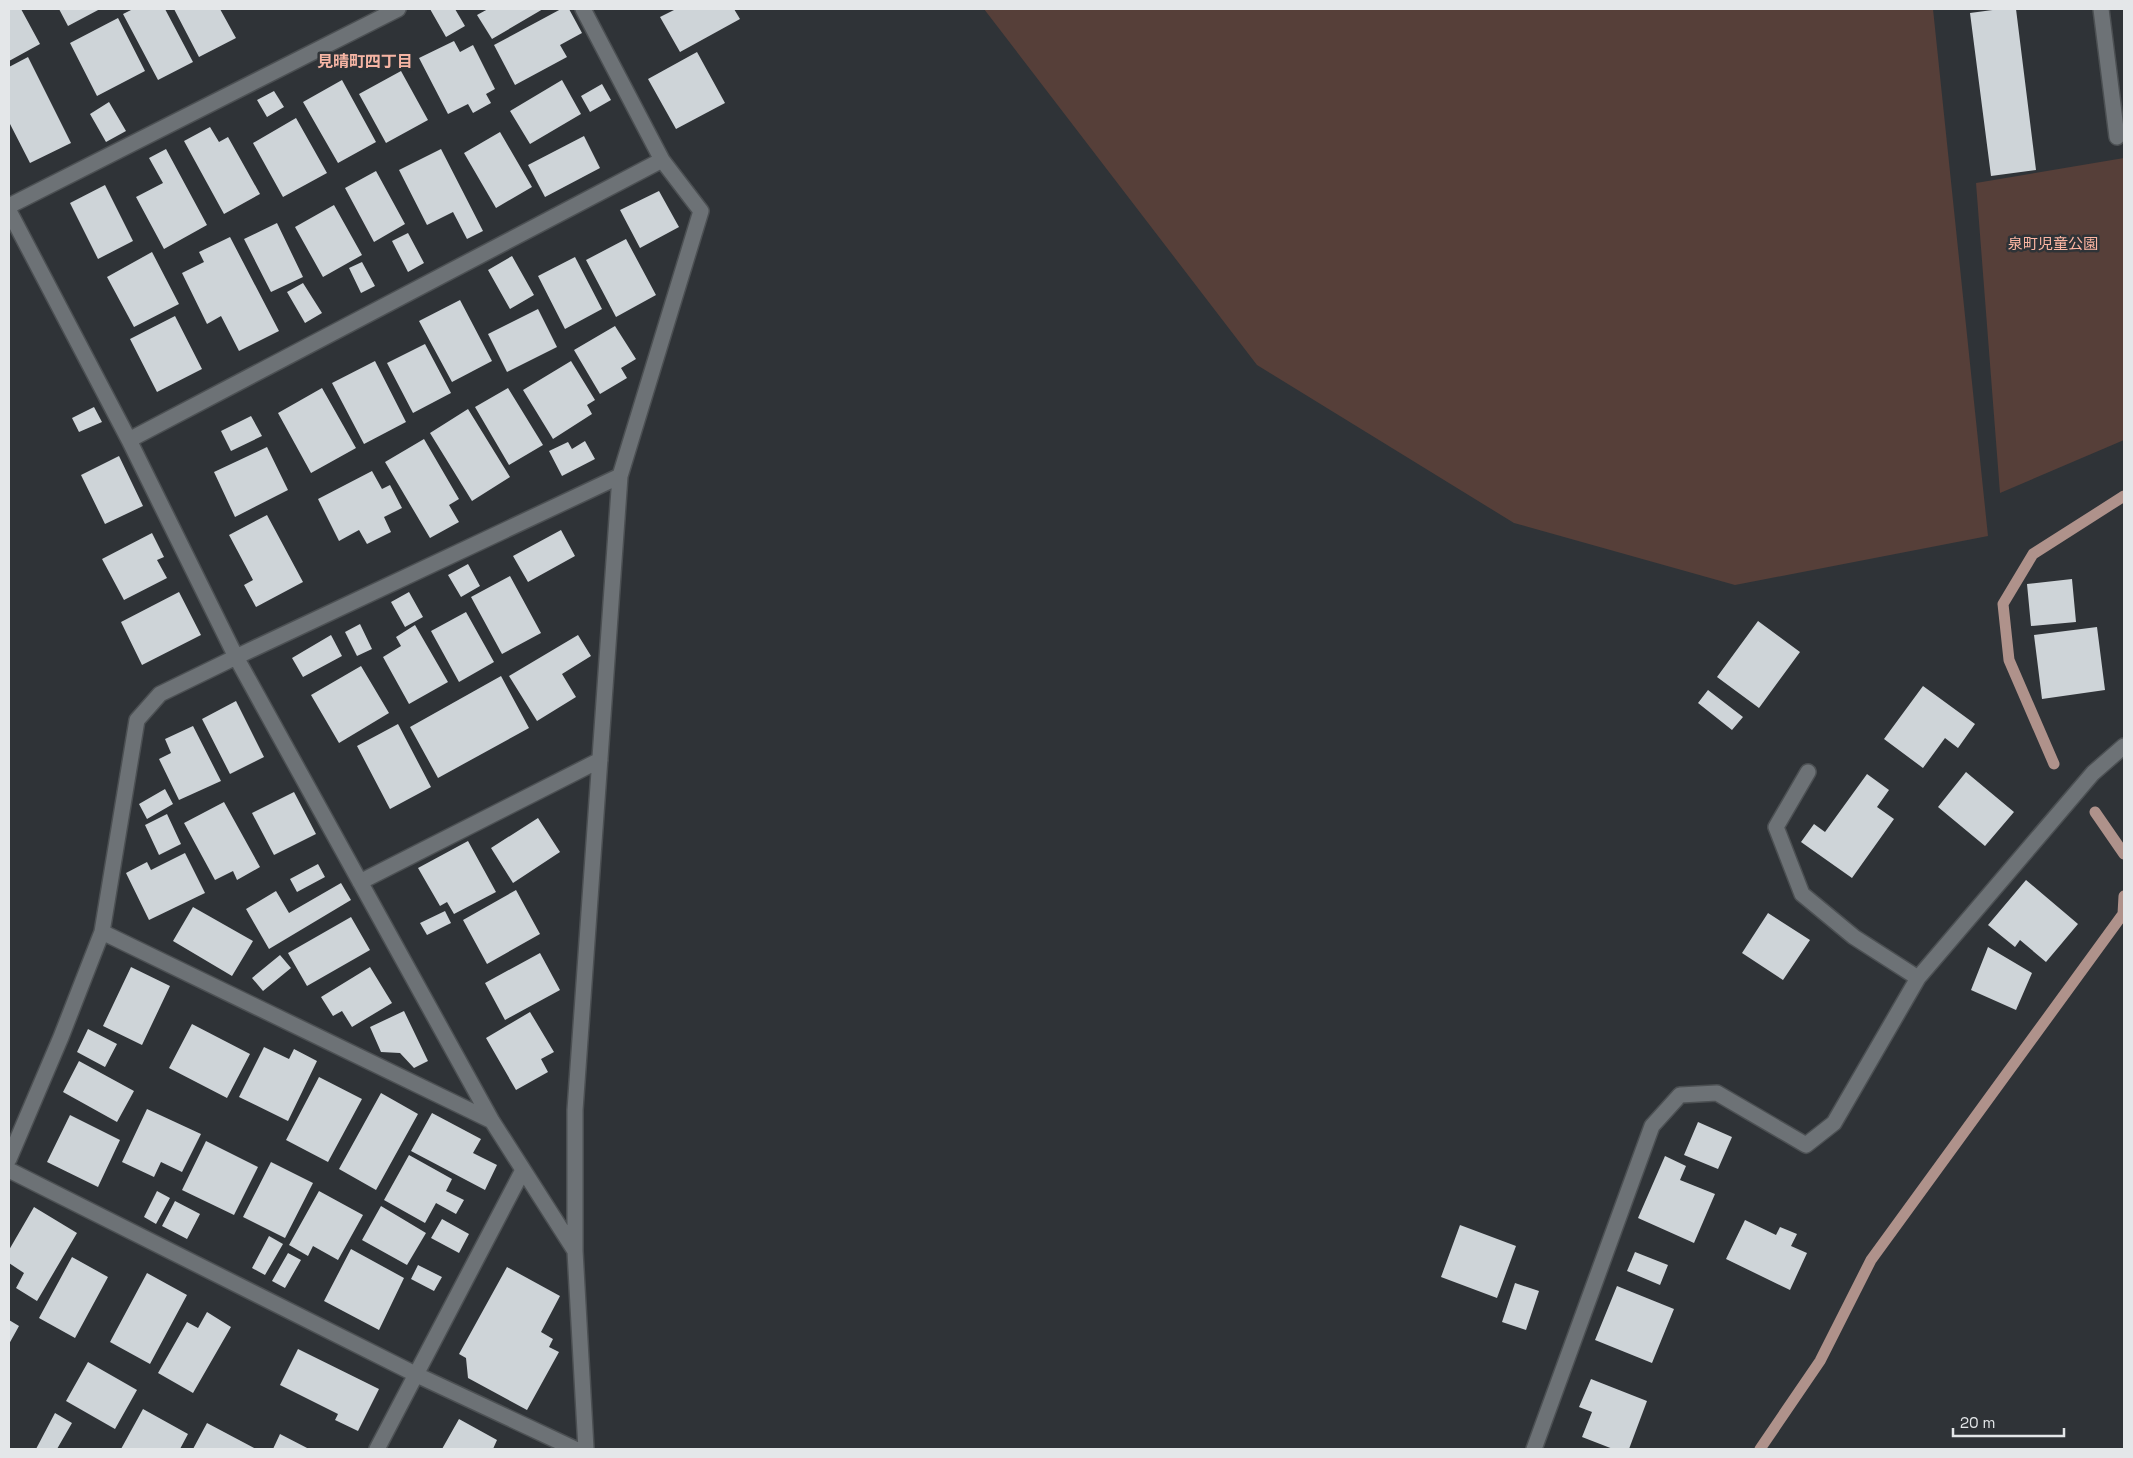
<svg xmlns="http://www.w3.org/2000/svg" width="2133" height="1458" font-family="'Space Grotesk','Noto Sans JP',sans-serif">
<rect width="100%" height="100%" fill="#2f3337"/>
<path fill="#563f39" d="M984 9H1933L1988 536 1735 585 1514 523 1257 365Z
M2124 158V440L2000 493 1976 183Z"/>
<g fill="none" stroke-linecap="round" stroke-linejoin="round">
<path stroke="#af928b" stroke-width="11" d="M2054 764 2009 660 2003 604 2033 554 2124 496
M2095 812 2124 854
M1760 1449 1820 1361 1871 1260 2123 914 2124 896"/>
</g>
<path fill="#ced4d8" d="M9 9H21L40 44 9 61Z
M59 9H100L68 26Z
M133 9H165L193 62 158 80 123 14Z
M174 9H220L236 38 199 57Z
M430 9H455L465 26 446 37Z
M488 9H543L492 39 477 15Z
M561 9H569L582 33 560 45 567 57 515 85 494 45Z
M676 9H734L740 19 680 52 660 17Z
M2000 9H2016L2036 170 1991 176 1970 13Z
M118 18 145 71 97 96 70 43Z
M454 41 460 52 473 45 495 89 486 94 491 103 473 113 468 104 448 114 419 58Z
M697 52 725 103 676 129 648 79Z
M28 57 71 143 30 163 9 122V67Z
M401 71 428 120 386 143 359 94Z
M342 80 376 142 338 163 303 102Z
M562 80 581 114 530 144 510 111Z
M602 84 611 100 590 112 581 96Z
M274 91 284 107 267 117 257 100Z
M109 102 126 131 106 142 90 114Z
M296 118 327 173 283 197 253 143Z
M210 127 219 142 228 137 260 194 224 214 184 141Z
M500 132 532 187 496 208 464 153Z
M584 136 600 168 545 197 528 165Z
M166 149 207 225 164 249 136 197 163 183 149 158Z
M441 149 483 231 467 239 453 212 427 225 399 170Z
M376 171 405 224 374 242 345 188Z
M105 185 133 241 98 259 70 203Z
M659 191 679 227 640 248 620 210Z
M334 205 362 255 323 277 295 227Z
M277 223 303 277 271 292 244 239Z
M408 233 424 263 408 272 392 241Z
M230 237 279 331 239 351 221 316 207 324 182 273 204 262 199 252Z
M626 239 656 295 616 317 586 260Z
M152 252 179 304 134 327 107 277Z
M512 256 534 295 510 309 488 270Z
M575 257 602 309 565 329 538 276Z
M362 262 375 286 361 293 349 268Z
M303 283 322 313 305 323 287 292Z
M460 300 492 361 452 382 419 321Z
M538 309 557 347 507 372 488 334Z
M175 316 202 369 157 392 130 339Z
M615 326 636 359 621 368 627 378 600 394 574 350Z
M425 344 451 393 413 413 387 363Z
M375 361 406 422 364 444 332 383Z
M571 361 595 400 587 405 592 414 553 439 523 390Z
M322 388 356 448 311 473 278 413Z
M508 388 543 445 509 465 475 407Z
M94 407 102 422 79 432 72 418Z
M468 409 510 477 472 501 430 433Z
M251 416 262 436 231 451 221 431Z
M424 439 459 499 449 505 459 522 430 538 385 462Z
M585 441 595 459 562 476 549 451 568 442 572 449Z
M267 447 288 490 235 517 214 472Z
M119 456 143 506 105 524 81 475Z
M372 471 382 489 390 485 402 508 384 517 391 532 367 544 359 530 339 541 318 499Z
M267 515 303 582 256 607 244 585 253 580 229 535Z
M561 530 575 556 528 582 513 556Z
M152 533 164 557 157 560 167 578 124 600 102 559Z
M468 564 480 586 461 597 448 575Z
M510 576 541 633 502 654 471 597Z
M2072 579 2076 622 2031 626 2027 584Z
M179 592 201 635 142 665 121 622Z
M409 592 423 617 405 627 391 602Z
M466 612 494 662 459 682 431 631Z
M1758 621 1800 652 1759 708 1717 677Z
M360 624 372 649 357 656 345 632Z
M415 625 448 682 409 704 383 657 401 646 396 637Z
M2097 627 2105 690 2042 699 2034 635Z
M331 635 342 656 303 677 292 658Z
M578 635 591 656 562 674 576 697 537 721 509 676Z
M361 666 389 713 339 743 311 695Z
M501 676 529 728 438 778 410 727Z
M1923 686 1975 724 1958 748 1945 738 1923 768 1884 739Z
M1708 690 1743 717 1732 730 1698 703Z
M236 701 264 757 230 774 202 719Z
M398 724 431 787 390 809 357 746Z
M193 726 221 781 179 800 159 759 171 753 165 739Z
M1966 772 2014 812 1985 846 1938 807Z
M1867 774 1889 790 1877 807 1894 819 1852 878 1801 842 1814 824 1825 832Z
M165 789 173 804 147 819 139 804Z
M294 792 316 834 274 855 252 813Z
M224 802 260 867 237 880 233 871 215 880 184 823Z
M167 814 181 844 159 855 145 825Z
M538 818 560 852 513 883 491 848Z
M468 841 496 892 454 914 447 902 440 906 418 868Z
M185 853 205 893 149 920 126 873 147 862 151 870Z
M318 864 325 877 297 892 290 879Z
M2026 880 2078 924 2046 962 2020 940 2015 947 1988 925Z
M341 883 351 900 269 949 246 909 276 891 289 913Z
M516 890 540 934 487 964 463 920Z
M193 907 253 941 232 976 173 941Z
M445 911 451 923 427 935 420 923Z
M1768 913 1810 940 1783 980 1742 953Z
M351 917 370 950 307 986 288 953Z
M1988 947 2032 973 2016 1010 1971 990Z
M540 953 560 990 505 1020 485 983Z
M280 955 291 968 263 991 252 978Z
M131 967 170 986 142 1045 103 1026Z
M370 967 392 1003 352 1027 342 1011 333 1016 321 997Z
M404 1011 428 1061 414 1068 400 1053 381 1052 370 1027Z
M530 1012 554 1052 541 1059 548 1072 516 1090 486 1038Z
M192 1024 250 1054 227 1098 169 1068Z
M88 1029 117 1044 105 1067 77 1052Z
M264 1047 289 1059 294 1049 317 1061 288 1121 239 1097Z
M79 1061 134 1091 117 1122 63 1092Z
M319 1077 362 1099 328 1162 286 1140Z
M381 1093 418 1114 376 1190 339 1169Z
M147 1109 201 1134 182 1172 161 1162 154 1177 122 1162Z
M432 1113 481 1139 473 1153 497 1165 485 1190 411 1151Z
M70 1115 120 1140 98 1187 47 1162Z
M1698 1122 1732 1137 1718 1169 1684 1155Z
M206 1141 258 1167 234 1215 182 1190Z
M409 1155 452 1179 446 1191 464 1200 456 1214 436 1203 425 1223 384 1200Z
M1665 1156 1686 1166 1680 1180 1715 1194 1694 1243 1638 1218Z
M271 1162 313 1183 285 1238 243 1217Z
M157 1191 170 1198 156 1224 144 1217Z
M319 1191 363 1215 338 1260 313 1246 308 1256 289 1245Z
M175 1201 200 1214 187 1239 162 1226Z
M381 1206 426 1233 407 1265 362 1240Z
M34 1207 77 1233 37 1301 16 1288 24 1273 9 1263V1250Z
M442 1219 469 1234 459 1253 431 1238Z
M1745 1220 1776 1235 1780 1227 1797 1234 1791 1246 1807 1253 1790 1290 1726 1259Z
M1460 1225 1516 1246 1497 1298 1441 1277Z
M269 1236 283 1244 265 1275 252 1268Z
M351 1249 404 1278 379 1330 324 1301Z
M1635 1252 1668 1265 1660 1285 1627 1271Z
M288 1253 301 1260 285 1288 272 1281Z
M72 1257 108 1277 75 1338 39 1318Z
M418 1265 442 1277 434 1291 411 1279Z
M507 1267 560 1296 541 1332 553 1339 549 1347 559 1352 527 1410 468 1378 466 1358 459 1354Z
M147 1273 187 1295 150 1364 110 1342Z
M1515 1283 1539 1291 1526 1330 1502 1322Z
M1617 1286 1674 1309 1652 1363 1595 1340Z
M207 1312 231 1327 193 1393 158 1373 187 1322 198 1328Z
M9 1320 19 1326 9 1344Z
M298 1349 379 1389 358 1431 335 1420 338 1414 280 1385Z
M88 1362 137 1390 115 1429 66 1401Z
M1591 1379 1647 1401 1629 1449H1613L1582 1437 1592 1412 1579 1407Z
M143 1409 188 1434 180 1449H121Z
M55 1413 72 1423 57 1449H36Z
M459 1419 497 1440 493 1449H442Z
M207 1423 256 1449H193Z
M280 1434 309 1449H273Z"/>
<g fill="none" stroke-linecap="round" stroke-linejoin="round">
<defs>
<path id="minor" d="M2101 9 2117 137
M9 206 398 9
M9 211 129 440 236 657 492 1121 575 1251 586 1449
M129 440 662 160
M1808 772 1776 827 1802 894 1854 937 1918 978
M360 882 600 760
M102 932 492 1121
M9 1159 61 1037 102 932 137 720 160 694 236 657 620 476
M9 1170 417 1375 575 1449
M575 1251V1110L620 476 701 211 662 160 583 9
M377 1449 523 1170
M1534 1449 1652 1126 1680 1095 1717 1093 1806 1145 1834 1123 1918 978 2093 773 2124 746"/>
</defs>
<use href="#minor" stroke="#4c5053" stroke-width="18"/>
<use href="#minor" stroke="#6d7276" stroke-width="15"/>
</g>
<g text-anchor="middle" stroke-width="5" stroke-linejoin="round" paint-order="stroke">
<g font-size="15" fill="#fcb6a3" stroke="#2f3337">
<text x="2053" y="249">泉町児童公園</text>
</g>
<g font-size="16" font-weight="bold" fill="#f6b5a4" stroke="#2f3337">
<text x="365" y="67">見晴町四丁目</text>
</g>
</g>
<rect width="2133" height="1458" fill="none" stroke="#e4e7e9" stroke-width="20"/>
<path d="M1953 1428v8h111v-8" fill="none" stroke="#e4e7e9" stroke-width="2.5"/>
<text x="1960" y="1428" font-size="15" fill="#e4e7e9" stroke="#2f3337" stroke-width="4" paint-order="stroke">20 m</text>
</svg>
